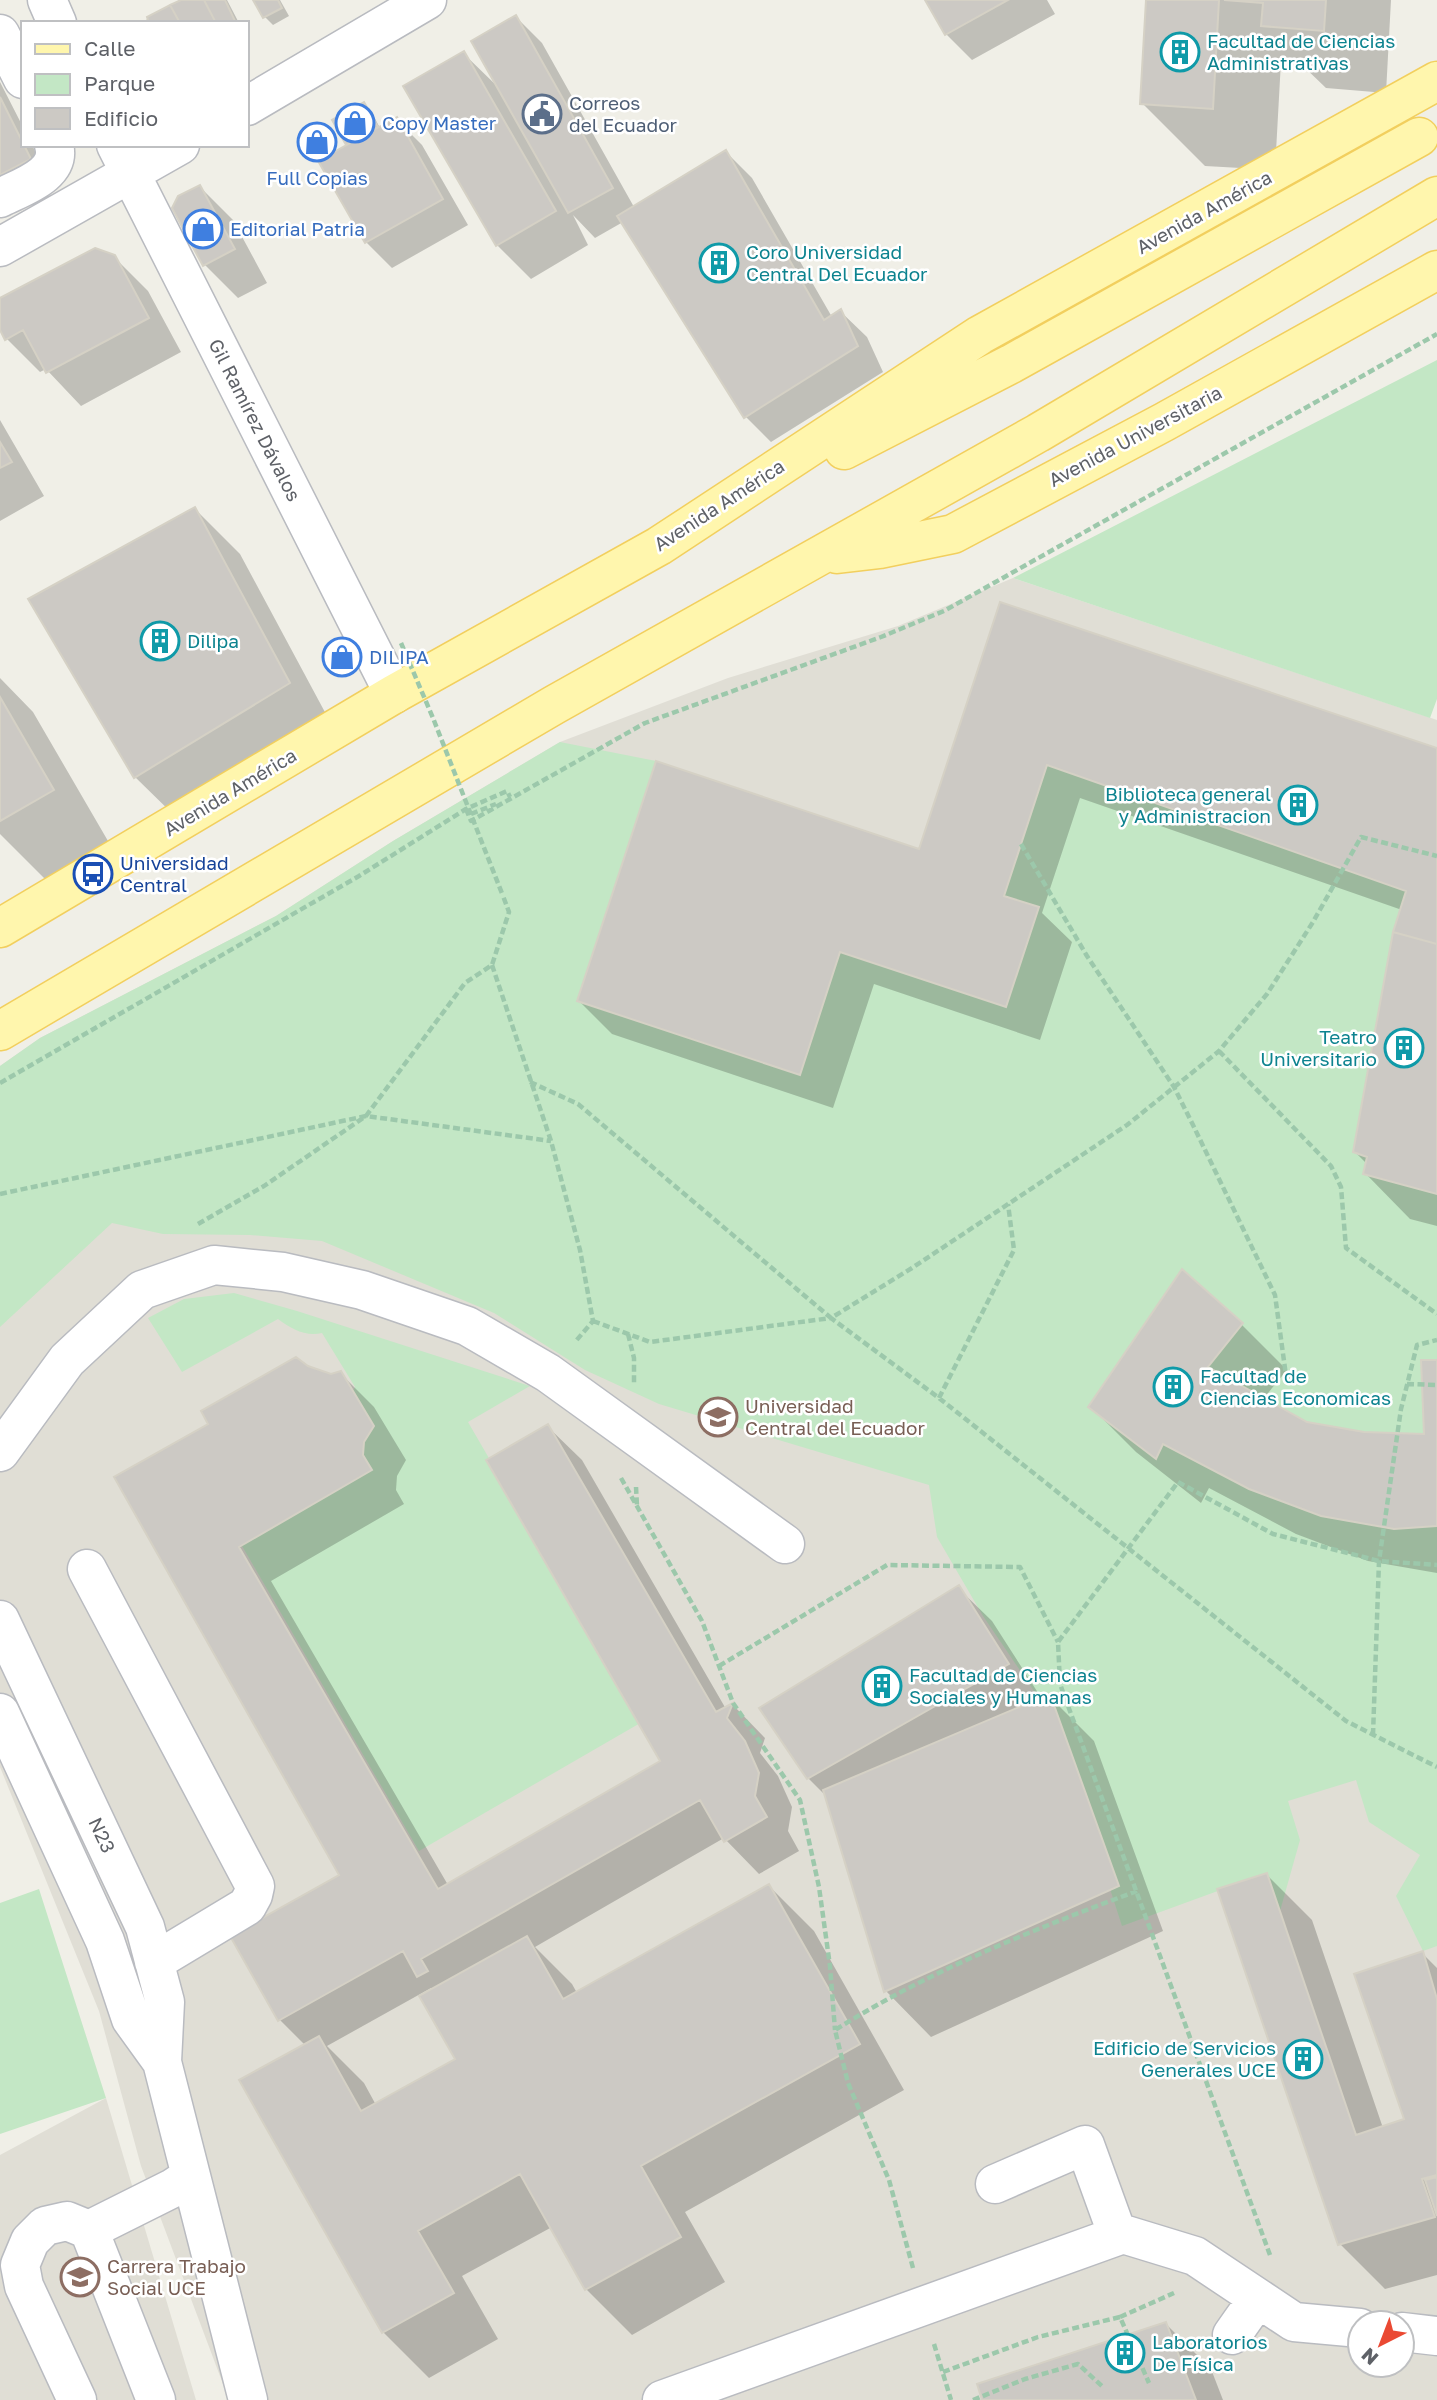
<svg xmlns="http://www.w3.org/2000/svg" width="1437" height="2400" font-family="'Golos Text',sans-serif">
<rect width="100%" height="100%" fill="#f0efe7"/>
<path fill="#e0ded5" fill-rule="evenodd" d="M1013 578 1437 720V2400H229L141 2166 99 2011 0 1767V1066L40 1038 276 916 393 841 560 742 728 678 898 626ZM1360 2323H1402V2365H1360Z
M106 2098 196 2400H0V2155Z"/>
<path fill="#c3e7c5" d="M1437 360V699L1430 718 1013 578Z
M560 742 656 761 577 1001 799 1075 840 952 1006 1007 1039 908 1004 896 1047 765 1406 891 1393 931 1437 944V1946L1423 1951 1396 1896 1420 1855 1369 1822 1356 1780 1288 1801 1300 1840 1280 1911 1267 1873 1122 1926 1057 1725 983 1616 937 1537 929 1485 659 1404 585 1370 494 1313 322 1241 250 1235 163 1234 112 1223 0 1327V1066L40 1038 276 916 393 841Z
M234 1293 297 1311 530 1386 468 1422 642 1722 419 1851 220 1508 346 1403 355 1387 322 1333C306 1337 291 1329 278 1319L182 1372 148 1318 184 1299Z
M39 1889 106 2098 0 2134V1903Z"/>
<path fill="#0003" fill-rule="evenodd" d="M185 0H227L239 23H140Z
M255 0H280L289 16 273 25 265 17Z
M927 0H1047L1055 14 972 60 946 34Z
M1148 0H1391L1386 93 1326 88 1300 63 1281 61 1275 170 1205 166 1142 103Z
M516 17 542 43 634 207 726 152 752 178 832 317 841 312 867 337 883 372 771 442 745 416 623 222 595 238 573 215 588 245 531 279 497 245 463 53 498 87Z
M0 82 23 127V145H32L48 177 0 200Z
M364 105 372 113 380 128 396 119 422 145 468 225 392 268 366 242 304 133 317 126 325 134 336 153 349 145 347 144Z
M200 187 233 220 267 283 238 298 205 265Z
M114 257 148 291 181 352 81 406 46 369 40 372 7 339 0 326V300Z
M0 420 44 496 0 521Z
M195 509 240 554 334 729 181 822 135 777Z
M1001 605 1437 750V1226L1410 1219 1365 1173 1367 1164 1355 1152 1402 910 1080 798 1042 913 1072 942 1040 1040 874 984 833 1108 612 1034 579 1001 920 852Z
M0 678 33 712 115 853 54 888 0 834Z
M1182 1272 1242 1325 1287 1370 1263 1399 1307 1423 1364 1433 1426 1436 1437 1362V1573L1368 1561 1296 1534 1209 1488 1201 1503 1136 1452 1091 1407Z
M307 1367 331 1376 340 1373 374 1407 406 1460 397 1476 396 1490 404 1504 271 1581 448 1885 663 1761 548 1427 582 1460 726 1709 733 1705 765 1738 760 1753 778 1776 792 1807 788 1831 799 1851 759 1874 724 1838 535 1947 572 1984 577 1993 769 1886 814 1931 904 2090 685 2212 725 2282 632 2335 586 2289 552 2227 462 2276 498 2339 429 2378 383 2332 242 2081 305 2045 280 2020 341 1876 116 1478ZM431 1988 457 2060 376 2105 364 2083 327 2046Z
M958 1588 992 1621 1042 1699 1049 1696 1094 1741 1163 1931 931 2037 886 1991 827 1797 808 1778 761 1708Z
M1267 1875 1312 1920 1383 2128 1406 2121 1422 1953 1437 1968V2275L1385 2289 1340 2244Z
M1166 2324 1211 2369 1223 2400H984Z"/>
<path fill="#ccc9c4" stroke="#d5d1c5" stroke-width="2" d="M181 0H204L216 23H180L170 5Z
M204 0H225L236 23H216Z
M253 0H278L282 8 263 18Z
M925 0H1008L945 35Z
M1146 0H1219L1213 109 1140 104Z
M1224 0H1326L1324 31 1261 26 1263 3Z
M170 5 180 23H149L147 17Z
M516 15 613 188 568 213 471 41Z
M464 51 556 211 496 246 403 86Z
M0 97 31 159 0 175Z
M364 102 378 127 346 145 332 120Z
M397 117 443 199 365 243 318 161Z
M317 124 333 152 318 161 301 132Z
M726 150 824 320 841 309 858 346 744 418 617 216Z
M200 185 235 249 203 266 172 208 178 196Z
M95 248 115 255 149 318 46 373 23 330 5 340 0 330V298Z
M0 442 12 462 0 468Z
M195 507 290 683 134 778 28 599Z
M1000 602 1437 748V944L1393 932 1406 891 1047 765 1004 896 1039 907 1006 1007 840 952 800 1075 577 1001 656 761 919 849Z
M0 697 54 790 0 821Z
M1393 932 1437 944V1194L1363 1174 1367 1157 1353 1152Z
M1182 1269 1243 1323 1208 1367 1307 1422 1364 1432 1424 1434 1421 1360H1437V1526L1394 1529 1321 1516 1249 1489 1163 1444 1156 1459 1088 1407Z
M296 1357 308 1366 331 1374 341 1371 374 1426 364 1442 363 1455 372 1470 239 1547 438 1889 660 1761 486 1460 548 1424 716 1712 733 1703 727 1718 745 1741 759 1773 755 1796 767 1817 724 1842 700 1800 421 1959 428 1971 417 1977 403 1951 278 2021 230 1936 339 1875 114 1477 208 1424 201 1411Z
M959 1585 1009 1664 807 1779 759 1708Z
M1050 1694 1119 1886 884 1992 823 1790Z
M1267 1873 1356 2135 1404 2119 1354 1974 1423 1951 1437 1999V2175L1422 2179 1435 2217 1338 2245 1217 1889Z
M769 1884 860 2044 641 2166 681 2237 585 2290 520 2174 418 2231 454 2293 382 2333 239 2080 319 2036 361 2111 455 2059 419 1996 527 1936 563 1999Z
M1437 2177V2216L1425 2180Z
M1166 2322 1196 2400H982L977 2384Z"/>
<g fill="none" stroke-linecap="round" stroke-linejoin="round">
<defs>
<path id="minor" d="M47 0 57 23
M0 34 23 79
M247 106 427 0
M116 145 394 694
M0 198C21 187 62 175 54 145
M0 247 180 145
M0 1452 67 1360 142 1290 214 1265 283 1272 362 1290 467 1326 548 1373 785 1544
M87 1569 255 1886 253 1895 247 1906 154 1962
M0 1620 145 1927 165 2002 162 2062 248 2400
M0 1713 105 1941 131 2019 162 2062
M995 2184 1085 2145 1118 2236
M89 2230 173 2188 191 2176
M1402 2332 1437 2336
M1232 2335 1258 2298
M77 2400 24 2286 20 2265 30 2241 45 2226 67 2221 89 2230 156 2400
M662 2400 1123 2234 1195 2256 1294 2322 1360 2328"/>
<path id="major" d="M844 450 1011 364 1419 137
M837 554 880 549 953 534 1164 422 1437 270
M0 928 394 694 659 546 980 335 1437 81
M0 1031 554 705 1038 433 1437 196"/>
</defs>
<use href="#minor" stroke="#b9bbc0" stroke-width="41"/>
<use href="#major" stroke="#f2cf5e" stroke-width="41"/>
<path stroke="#9cc8ab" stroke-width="4.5" stroke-dasharray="7 3.5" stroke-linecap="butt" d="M466 809 471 821 645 723 881 637 944 611 1437 334
M471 814 496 804
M1021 844 1087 956 1174 1087 1193 1125 1275 1295 1287 1383
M492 965 551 1141 580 1250 593 1321 575 1342
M1219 1051 1331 1166 1341 1187 1346 1248 1437 1314
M530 1082 578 1104 831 1318 912 1268 1127 1125 1219 1051 1267 994 1313 922 1361 837 1437 856
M0 1083 359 876 466 809 507 791 510 797
M0 1194 366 1116 551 1141
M198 1224 264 1186 366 1116 465 983 492 965 509 912 503 896
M593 1321 650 1342 831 1318 939 1398 1346 1721 1437 1767
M628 1334 634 1358V1383
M1407 1384 1437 1385
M939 1398 1014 1250 1008 1204
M621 1478 702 1621 733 1703 800 1800 819 1887 830 1966 835 2030
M636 1487 637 1506
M719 1666 887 1565 1020 1567 1058 1642
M1373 1735 1379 1561 1401 1409 1417 1345 1437 1340
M1270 2255 1060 1684 1058 1642 1178 1482 1273 1534 1379 1561 1437 1565
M913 2268 889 2180 848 2083 835 2030C929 1971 1032 1930 1137 1891
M1120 2317 1174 2293
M934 2344 951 2400
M943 2372 1038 2337 1120 2317 1149 2383
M973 2400 1025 2379 1078 2364 1104 2388"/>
<use href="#minor" stroke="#fff" stroke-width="38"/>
<use href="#major" stroke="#fff6ad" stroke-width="38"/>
<path stroke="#9cc8ab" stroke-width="4.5" stroke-dasharray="7 3.5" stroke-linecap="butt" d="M401 643 433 718 503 896"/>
</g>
<defs>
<symbol id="building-ring" viewBox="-11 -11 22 22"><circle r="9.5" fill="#fff" stroke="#0f9aa8" stroke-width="1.5"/><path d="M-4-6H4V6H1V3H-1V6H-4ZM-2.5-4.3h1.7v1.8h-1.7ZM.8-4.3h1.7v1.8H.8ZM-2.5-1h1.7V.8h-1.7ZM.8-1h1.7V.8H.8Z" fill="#0f9aa8"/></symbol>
<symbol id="civic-ring" viewBox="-11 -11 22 22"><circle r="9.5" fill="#fff" stroke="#5c6f8a" stroke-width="1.5"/><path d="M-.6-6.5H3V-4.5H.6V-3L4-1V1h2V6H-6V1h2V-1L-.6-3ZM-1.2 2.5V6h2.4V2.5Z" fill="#5c6f8a"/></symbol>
<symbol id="shop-ring" viewBox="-11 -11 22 22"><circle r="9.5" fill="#fff" stroke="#3f7fe0" stroke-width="1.5"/><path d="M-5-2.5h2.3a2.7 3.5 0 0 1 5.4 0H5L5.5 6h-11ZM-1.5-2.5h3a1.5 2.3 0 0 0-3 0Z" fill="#3f7fe0"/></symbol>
<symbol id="bus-ring" viewBox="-11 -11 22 22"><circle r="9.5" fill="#fff" stroke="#1a4fb4" stroke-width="1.5"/><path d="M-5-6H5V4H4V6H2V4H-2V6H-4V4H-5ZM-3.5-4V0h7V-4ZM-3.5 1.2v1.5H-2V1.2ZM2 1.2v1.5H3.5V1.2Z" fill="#1a4fb4"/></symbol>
<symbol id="university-ring" viewBox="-11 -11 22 22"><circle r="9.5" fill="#fff" stroke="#8d6e63" stroke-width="1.5"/><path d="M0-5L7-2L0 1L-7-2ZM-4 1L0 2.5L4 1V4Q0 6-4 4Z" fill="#8d6e63"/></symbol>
</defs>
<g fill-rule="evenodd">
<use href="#building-ring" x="1158" y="30" width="44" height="44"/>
<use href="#civic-ring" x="520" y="92" width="44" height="44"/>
<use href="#shop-ring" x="333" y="101" width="44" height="44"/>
<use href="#shop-ring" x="295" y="120" width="44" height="44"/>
<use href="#shop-ring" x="181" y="207" width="44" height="44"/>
<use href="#building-ring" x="697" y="241" width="44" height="44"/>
<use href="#building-ring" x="138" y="619" width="44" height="44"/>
<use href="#shop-ring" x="320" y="635" width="44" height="44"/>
<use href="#building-ring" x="1276" y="783" width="44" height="44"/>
<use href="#bus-ring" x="71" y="852" width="44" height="44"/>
<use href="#building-ring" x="1382" y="1026" width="44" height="44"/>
<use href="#building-ring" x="1151" y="1365" width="44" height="44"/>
<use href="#university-ring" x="696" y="1395" width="44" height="44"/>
<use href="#building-ring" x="860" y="1664" width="44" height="44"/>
<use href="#building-ring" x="1281" y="2037" width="44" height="44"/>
<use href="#university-ring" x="58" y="2255" width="44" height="44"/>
<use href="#building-ring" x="1103" y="2331" width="44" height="44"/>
</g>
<g text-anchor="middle" stroke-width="5" stroke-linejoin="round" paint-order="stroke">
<g font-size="19" fill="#0d838f" stroke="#fff" text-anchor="start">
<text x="1207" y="48">Facultad de Ciencias<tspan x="1207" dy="22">Administrativas</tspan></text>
<text x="746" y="259">Coro Universidad<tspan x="746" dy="22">Central Del Ecuador</tspan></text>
<text x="187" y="648">Dilipa</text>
<text x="1271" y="801" text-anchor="end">Biblioteca general<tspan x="1271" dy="22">y Administracion</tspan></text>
<text x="1377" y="1044" text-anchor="end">Teatro<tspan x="1377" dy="22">Universitario</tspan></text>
<text x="1200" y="1383">Facultad de<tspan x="1200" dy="22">Ciencias Economicas</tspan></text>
<text x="909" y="1682">Facultad de Ciencias<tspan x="909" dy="22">Sociales y Humanas</tspan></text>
<text x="1276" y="2055" text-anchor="end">Edificio de Servicios<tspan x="1276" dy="22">Generales UCE</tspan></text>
<text x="1152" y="2349">Laboratorios<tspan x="1152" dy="22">De Física</tspan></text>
</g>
<g font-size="19" fill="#4e5e75" stroke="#fff" text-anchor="start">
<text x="569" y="110">Correos<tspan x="569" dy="22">del Ecuador</tspan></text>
</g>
<g font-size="19" fill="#366cbe" stroke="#fff" text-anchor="start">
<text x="382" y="130">Copy Master</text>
<text x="317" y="185" text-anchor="middle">Full Copias</text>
<text x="230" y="236">Editorial Patria</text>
<text x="369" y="664">DILIPA</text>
</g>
<g font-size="19" fill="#5e6167" stroke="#fff">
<text transform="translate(1204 212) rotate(-29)" y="7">Avenida América</text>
<text transform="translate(255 420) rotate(63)" y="7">Gil Ramírez Dávalos</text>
<text transform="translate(1135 436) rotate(-28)" y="7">Avenida Universitaria</text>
<text transform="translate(719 505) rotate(-33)" y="7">Avenida América</text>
<text transform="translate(230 792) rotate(-31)" y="7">Avenida América</text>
<text transform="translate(102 1835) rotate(65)" y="7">N23</text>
</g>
<g font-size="19" fill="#164399" stroke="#fff" text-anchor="start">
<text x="120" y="870">Universidad<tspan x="120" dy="22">Central</tspan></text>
</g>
<g font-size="19" fill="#785e54" stroke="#fff" text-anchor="start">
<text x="745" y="1413">Universidad<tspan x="745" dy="22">Central del Ecuador</tspan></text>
<text x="107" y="2273">Carrera Trabajo<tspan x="107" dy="22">Social UCE</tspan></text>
</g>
</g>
<rect x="21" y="21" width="228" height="126" fill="#ffffff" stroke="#bfc0c2" stroke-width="2"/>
<rect x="35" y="44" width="35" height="10" fill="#fff6ad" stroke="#bfc0c2" stroke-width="2"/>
<text x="84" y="56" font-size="21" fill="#5e6167">Calle</text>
<rect x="35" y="74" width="35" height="21" fill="#c3e7c5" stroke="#bfc0c2" stroke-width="2"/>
<text x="84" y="91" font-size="21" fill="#5e6167">Parque</text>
<rect x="35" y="108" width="35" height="21" fill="#ccc9c4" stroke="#bfc0c2" stroke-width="2"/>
<text x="84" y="126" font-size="21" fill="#5e6167">Edificio</text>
<g transform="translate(1381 2344) rotate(222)"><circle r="33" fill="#ffffff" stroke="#bfc0c2" stroke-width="2"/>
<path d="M0-5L12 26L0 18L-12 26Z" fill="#ea4933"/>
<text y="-10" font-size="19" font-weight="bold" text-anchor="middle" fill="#5e6167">N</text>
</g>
</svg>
